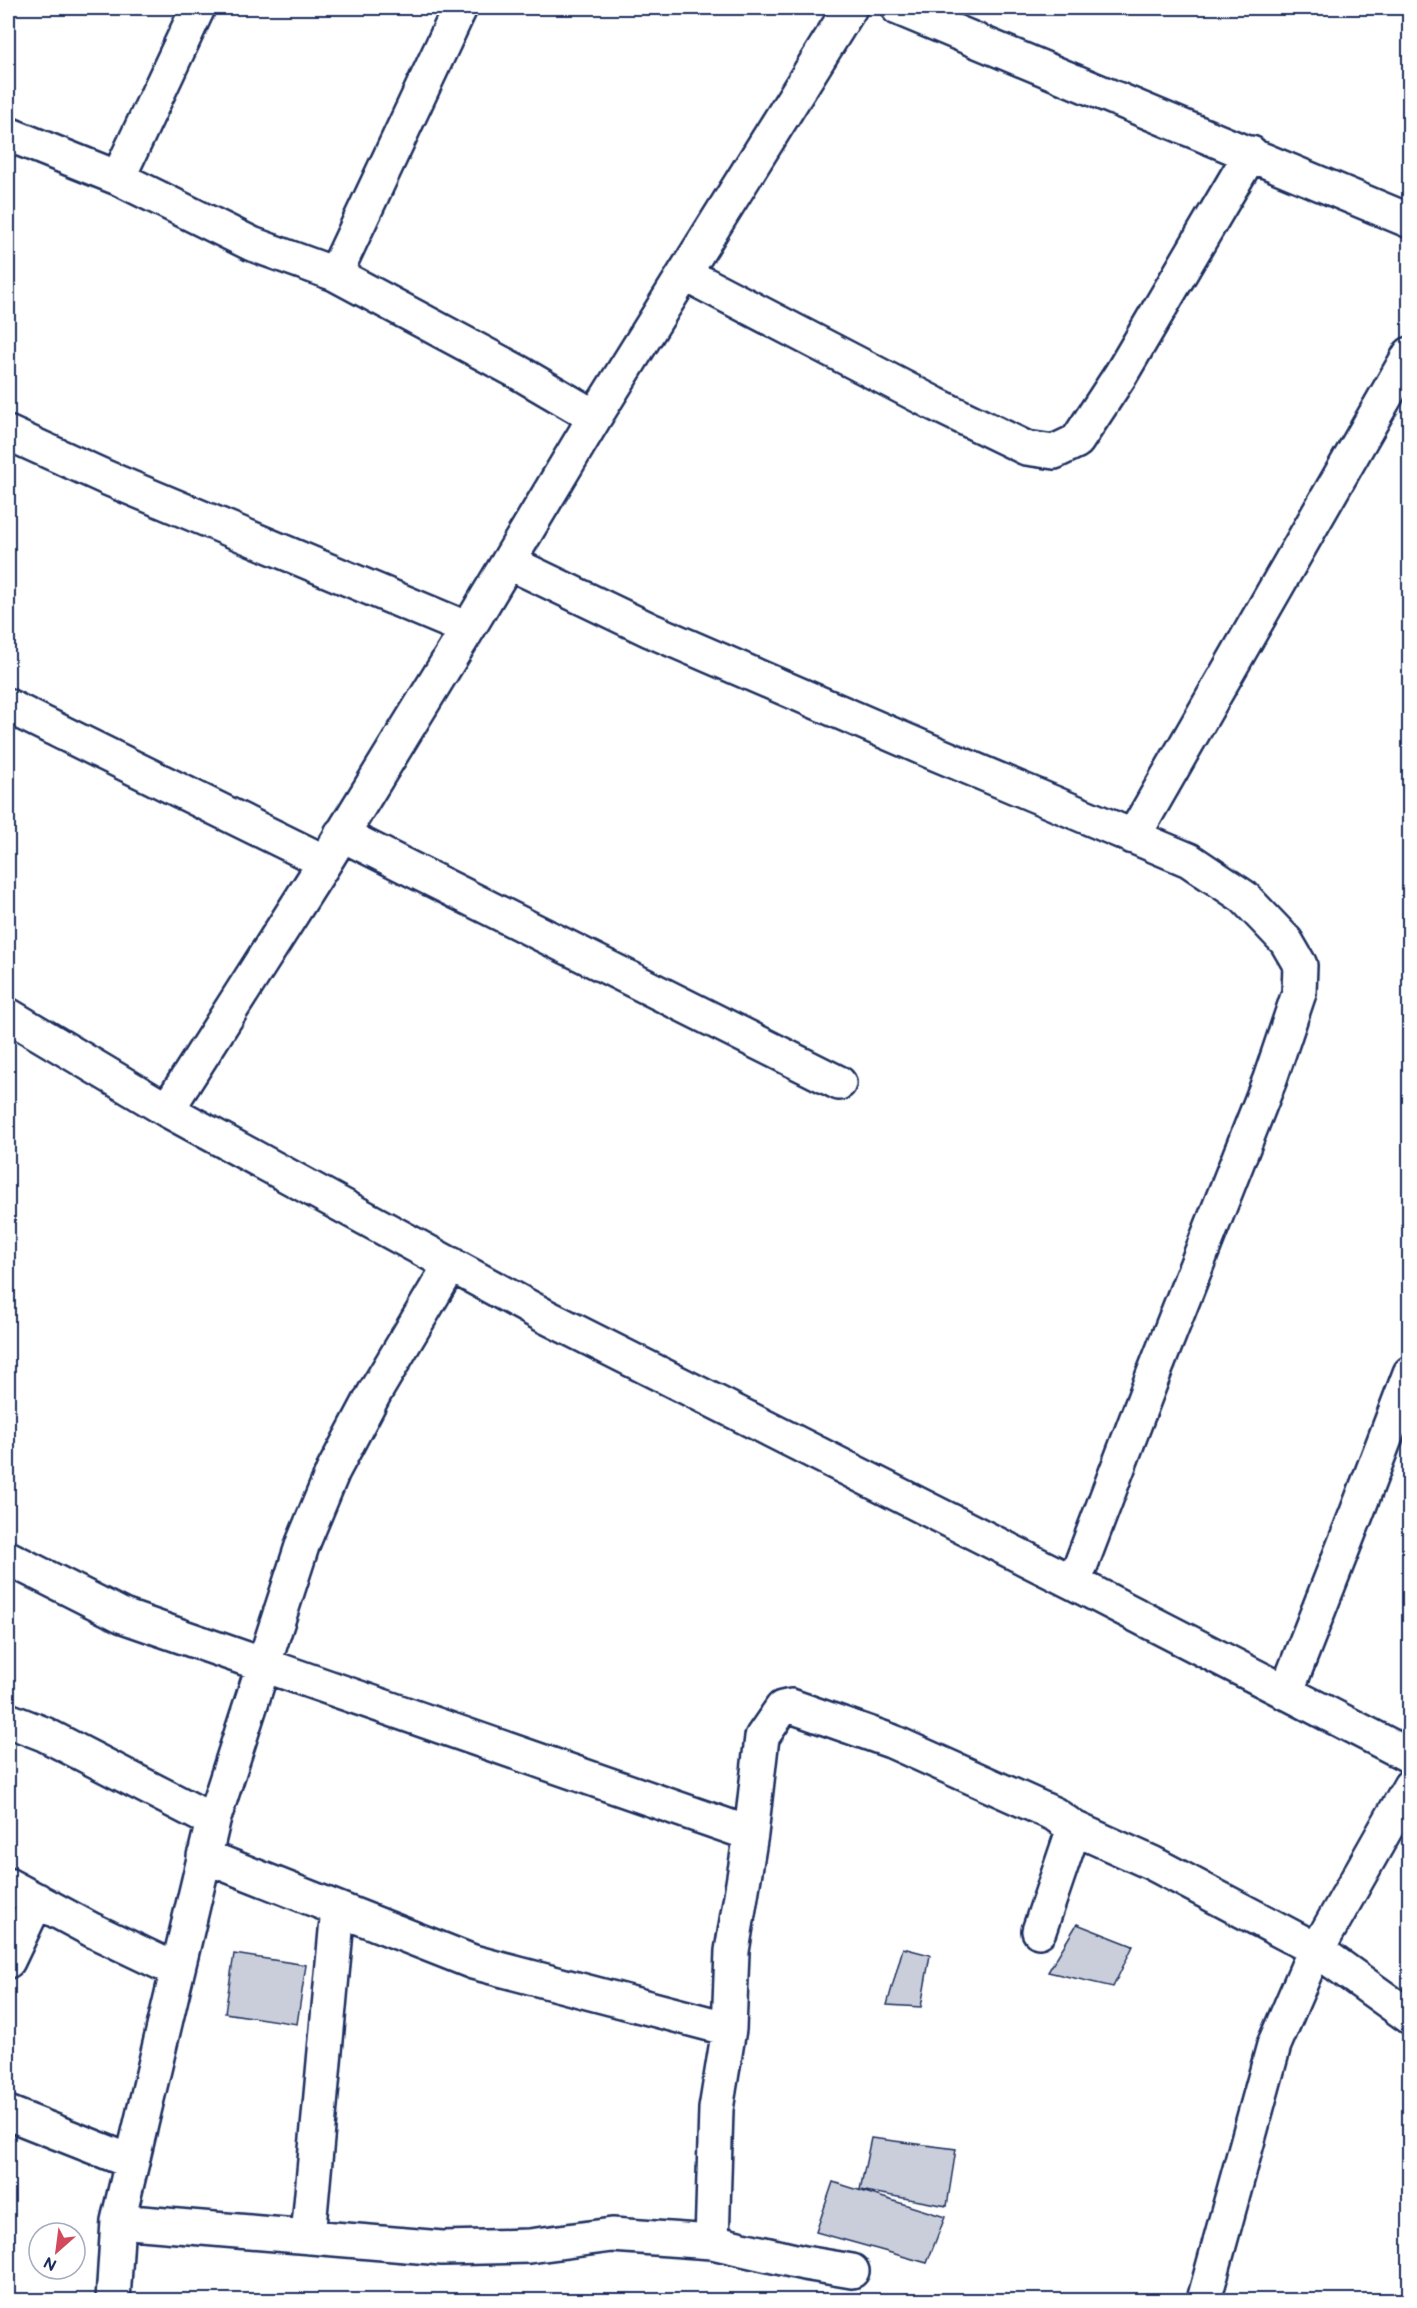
<svg xmlns="http://www.w3.org/2000/svg" width="1417" height="2308" font-family="'Balsamiq Sans',sans-serif">
<rect width="100%" height="100%" fill="#fff"/>
<filter id="ink" filterUnits="userSpaceOnUse"><feTurbulence type="fractalNoise" baseFrequency=".0167" numOctaves="2"/><feDisplacementMap in="SourceGraphic" scale="12" xChannelSelector="R" yChannelSelector="G"/><feConvolveMatrix kernelMatrix="1 2 1 2 8 2 1 2 1" color-interpolation-filters="sRGB"/></filter>
<g filter="url(#ink)">
<path fill="#caceda" stroke="#1b2f5e" stroke-width="1.5" d="M1077 1924 1133 1946 1113 1987 1048 1972Z
M903 1948 930 1955 921 2007 887 2005Z
M234 1954 306 1965 297 2024 225 2013Z
M871 2138 956 2149 947 2206 860 2190Z
M833 2182 945 2217 927 2263 816 2232Z"/>
<g fill="none" stroke-linecap="round" stroke-linejoin="round">
<defs>
<path id="minor" d="M898 8 1410 221
M8 134 118 178 252 244 335 274 518 372 595 417
M118 178 198 8
M335 274 460 8
M685 274 935 404 1026 448 1054 452 1077 441 1121 374 1251 153
M8 433 107 478 468 629
M508 562 650 630 930 751 1189 860 1244 897 1286 941 1300 965 1299 993 1270 1079 1154 1373 1074 1583
M8 706 325 862
M341 834 839 1083
M1133 837 1410 354
M8 1015 167 1110 545 1316 1074 1583 1410 1756
M167 1110 325 862 468 629 595 417 850 8
M8 1558 123 1616 751 1834
M1286 1693 1356 1515 1410 1373
M8 1720 44 1734 213 1821
M204 1856 473 1962 729 2029
M8 1885 92 1930 176 1970
M1039 1931 1074 1828
M8 1961 37 1900
M8 2113 132 2162
M118 2221 442 2248 529 2246 612 2235 712 2242 804 2263 852 2271
M308 2237 338 1909
M712 2242 716 2109 729 2029 732 1951 751 1834 762 1737 782 1708 791 1706 891 1741 1054 1814 1074 1828 1152 1863 1317 1950 1410 2017
M113 2300 118 2221 213 1821 303 1543 333 1471 375 1392 451 1264
M1204 2300 1274 2045 1308 1966 1410 1786"/>
</defs>
<use href="#minor" stroke="#1b2f5e" stroke-width="38"/>
<use href="#minor" stroke="#fff" stroke-width="33"/>
</g>
</g>
<rect width="1417" height="2308" fill="none" stroke="#fff" stroke-width="30"/>
<rect x="15" y="15" width="1387" height="2278" fill="none" stroke="#1b2f5e" stroke-width="2" filter="url(#ink)"/>
<g transform="translate(57 2251) rotate(208)"><circle r="28" fill="#ffffff" stroke="#a4acbf" stroke-width="1.5"/>
<path d="M0-4.5L10 22L0 15L-10 22Z" fill="#d1495b"/>
<text y="-9" font-size="16" font-weight="bold" text-anchor="middle" fill="#1b2f5e">N</text>
</g>
</svg>
